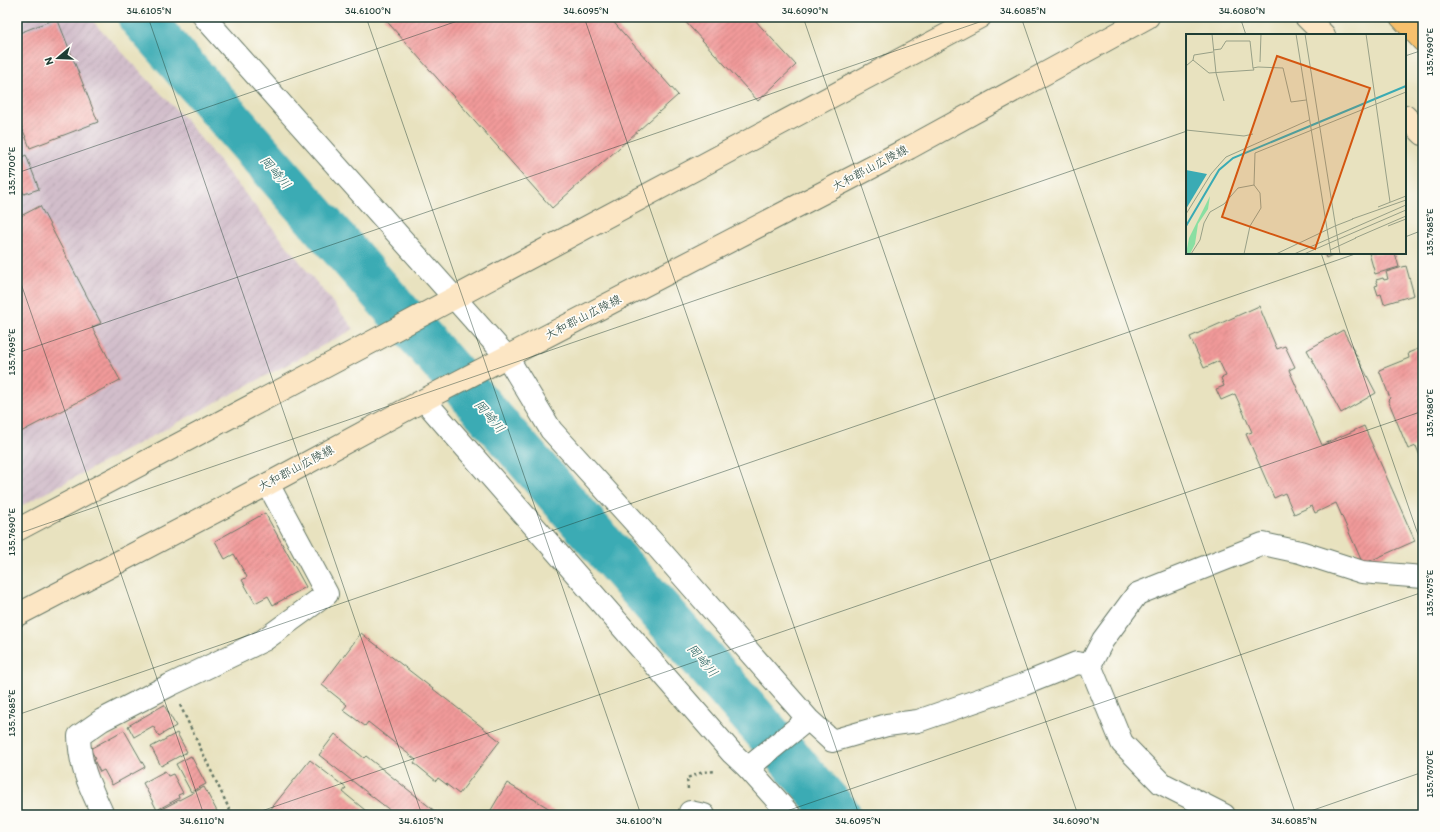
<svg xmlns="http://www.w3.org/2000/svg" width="1440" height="832" font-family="Itim,'Klee One',sans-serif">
<defs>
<pattern id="industrial-furrows" width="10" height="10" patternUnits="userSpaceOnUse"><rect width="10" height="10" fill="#d1bdca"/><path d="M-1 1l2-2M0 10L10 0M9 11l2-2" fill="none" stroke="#b3a3ae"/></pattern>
<pattern id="building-hatch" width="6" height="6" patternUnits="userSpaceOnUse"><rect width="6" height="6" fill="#f19a9a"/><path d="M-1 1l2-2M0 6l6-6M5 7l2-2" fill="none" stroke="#c37f7e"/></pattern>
</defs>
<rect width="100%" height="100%" fill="#fdfcf7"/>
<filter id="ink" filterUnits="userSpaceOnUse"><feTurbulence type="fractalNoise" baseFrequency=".025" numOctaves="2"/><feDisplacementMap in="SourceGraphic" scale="8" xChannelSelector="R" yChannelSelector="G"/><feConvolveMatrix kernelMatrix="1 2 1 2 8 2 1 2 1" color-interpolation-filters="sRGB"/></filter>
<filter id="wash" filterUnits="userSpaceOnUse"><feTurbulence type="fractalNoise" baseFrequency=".012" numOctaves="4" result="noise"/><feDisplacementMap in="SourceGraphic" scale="16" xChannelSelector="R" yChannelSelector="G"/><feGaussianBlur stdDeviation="0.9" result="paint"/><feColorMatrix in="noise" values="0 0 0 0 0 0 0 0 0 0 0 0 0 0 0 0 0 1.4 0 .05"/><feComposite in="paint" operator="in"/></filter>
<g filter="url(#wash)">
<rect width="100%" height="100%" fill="#e8e2bf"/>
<path fill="url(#industrial-furrows)" d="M17 17H89L185 119 354 329 17 508Z"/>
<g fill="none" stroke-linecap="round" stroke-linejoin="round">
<path stroke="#3aabb4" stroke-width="45" d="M140 17 839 815"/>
</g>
<g id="blocks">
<path fill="url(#building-hatch)" d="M383 17H609L678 95 552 208Z
M681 17H752L796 65 758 101Z
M57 18 98 122 30 148 17 115V34Z
M17 144 22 157 26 155 39 189 24 194 21 188 17 189Z
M40 206 101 323 92 327 120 380 17 434V218Z
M1324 253H1333L1334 254 1326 258Z
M1369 253H1395L1399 267 1375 274Z
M1406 266 1414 295 1384 304 1381 294 1378 295 1375 286 1378 285 1376 280 1383 278 1384 280 1388 279 1386 272Z
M1259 306 1277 349 1285 346 1295 367 1289 370 1322 445 1364 426 1415 541 1363 564 1336 503 1315 513 1312 506 1294 514 1285 493 1274 498 1246 434 1252 432 1235 394 1221 400 1216 389 1224 386 1221 378 1226 376 1219 361 1204 368 1190 337Z
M1343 330 1376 393 1341 413 1307 350Z
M1423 347V463L1416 446 1408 449 1388 400 1390 398 1379 370 1409 358 1408 353Z
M265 513 306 587 273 605 268 596 255 603 242 580 247 577 234 554 225 559 215 541Z
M361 633 500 741 459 794 438 778 436 781 414 763 416 760 368 722 365 726 343 710 347 705 322 685Z
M164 705 176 726 159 736 153 726 134 737 128 726Z
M124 730 145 767 112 785 104 770 100 772 94 760 96 759 90 749Z
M177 733 187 752 161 766 151 747Z
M335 734 364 758 366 756 436 812 433 815H396L319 755Z
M191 756 206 784 191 792 176 764Z
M310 760 346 788 343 792 371 815H277L270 810Z
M165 771 168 776 173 774 183 793 178 795 179 798 157 810 143 783Z
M507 783 560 815H488Z
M204 787 219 815H150Z"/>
</g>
</g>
<g filter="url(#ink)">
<use href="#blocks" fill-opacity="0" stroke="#657765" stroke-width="1"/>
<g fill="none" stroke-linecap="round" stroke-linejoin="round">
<defs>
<path id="minor" d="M507 357 551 430 659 549 808 719 832 741 887 725 918 721 1022 685 1077 663 1090 665 1122 743 1161 783 1224 815
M1090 665 1103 640 1137 594 1263 544 1300 552 1362 572 1423 577
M748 768 808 719
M690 812 704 815
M103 815C90 786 80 769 79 736L102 720 170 685 264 640 327 594 268 484"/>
<path id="tertiary" d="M204 17 507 357
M424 400 732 753 748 768 790 815"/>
<path id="secondary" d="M1306 17 1324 35
M1405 116 1423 134
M17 530 383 336 980 17
M17 615 268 484 435 394 909 148 1148 17"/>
<path id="motorway" d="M1401 17 1423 41"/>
</defs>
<use href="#minor" stroke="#657765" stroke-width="24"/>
<use href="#tertiary" stroke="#657765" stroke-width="24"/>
<use href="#secondary" stroke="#657765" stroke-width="24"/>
<use href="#motorway" stroke="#657765" stroke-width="24"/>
<path stroke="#657765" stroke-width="2.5" stroke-dasharray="3 3" stroke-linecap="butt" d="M180 705 232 815
M688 789 687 778 703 772 716 771"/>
<use href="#minor" stroke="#fff" stroke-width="22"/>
<use href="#tertiary" stroke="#fff" stroke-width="22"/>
<use href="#secondary" stroke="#fce6c4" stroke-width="22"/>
<use href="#motorway" stroke="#f7c06c" stroke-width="22"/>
</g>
</g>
<path fill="none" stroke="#1f3d34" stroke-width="1" stroke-opacity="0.45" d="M148 17 422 815M366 17 641 815M584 17 859 815M803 17 1078 815M1021 17 1296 815M1240 17 1246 35M1405 56 1423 50M17 173 469 17M1405 237 1423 230M1321 253 1423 549M17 272 204 815M17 353 994 17M17 534 1187 131M17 715 1358 253M250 815 1423 411M775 815 1423 592M1299 815 1423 772"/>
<g text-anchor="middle" stroke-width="3.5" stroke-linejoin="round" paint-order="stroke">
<g font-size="12" fill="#1f3d34" stroke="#fdfcf7">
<text transform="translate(870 168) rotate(-28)" y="4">大和郡山広陵線</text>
<text transform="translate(583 317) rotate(-27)" y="4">大和郡山広陵線</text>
<text transform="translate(296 468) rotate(-28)" y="4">大和郡山広陵線</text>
</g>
<g font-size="13" font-style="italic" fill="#286461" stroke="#fdfcf7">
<text transform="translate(276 172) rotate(49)" y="5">岡崎川</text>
<text transform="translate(490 416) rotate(49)" y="5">岡崎川</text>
<text transform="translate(703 660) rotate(49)" y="5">岡崎川</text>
</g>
</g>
<g transform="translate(1186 34)">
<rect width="220" height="220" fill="#e8e2bf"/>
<path d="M24 162 22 175 12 190 9 210 4 220H0L3 204Z" fill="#8adfa2"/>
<path d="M0 136 21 140 0 175Z" fill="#3aabb4"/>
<path fill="none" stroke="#3aabb4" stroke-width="2" d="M0 192 33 136 47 124 220 52"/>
<path fill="none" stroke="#98a087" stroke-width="1" d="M26 0 30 39 38 67M110 0 145 220M119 0 154 220M180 0 204 168M27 16 35 15 40 7H64L67 34M7 26 8 21 27 18M74 28 75 0M0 32 7 26 23 39 68 36 67 34 72 33 97 34 105 68 120 66M0 96 58 102 67 100M192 173 220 162M0 180 25 140 40 123 123 86M166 185 220 166M149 192 167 185M202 192 220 185M169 204 220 182M144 216 170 204M5 220 14 206 18 189 24 178 38 170 52 154 68 151 69 119 220 58M58 220 64 192 75 174 74 159 68 151M90 220 149 192M108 220 220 171M118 220 220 176"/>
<path fill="#d45610" fill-opacity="0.15" stroke="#d45610" stroke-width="2" d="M91 22 184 54 129 215 36 183Z"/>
<rect width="220" height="220" fill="none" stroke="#1f3d34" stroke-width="2"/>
</g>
<rect width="1440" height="832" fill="none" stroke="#fdfcf7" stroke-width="44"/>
<g transform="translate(58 58) rotate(251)" stroke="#fdfcf7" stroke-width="3" paint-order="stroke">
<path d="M0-3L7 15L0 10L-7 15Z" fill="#1f3d34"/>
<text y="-6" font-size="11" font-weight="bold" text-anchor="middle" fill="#1f3d34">N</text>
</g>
<rect x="22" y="22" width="1396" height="788" fill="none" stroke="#1f3d34" stroke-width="1.5"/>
<g font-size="10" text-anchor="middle" fill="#1f3d34">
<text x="149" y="14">34.6105°N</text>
<text x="368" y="14">34.6100°N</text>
<text x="586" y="14">34.6095°N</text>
<text x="805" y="14">34.6090°N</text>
<text x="1023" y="14">34.6085°N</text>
<text x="1242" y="14">34.6080°N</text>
<text transform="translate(1429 52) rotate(-90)" y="4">135.7690°E</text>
<text transform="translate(11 171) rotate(-90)" y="4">135.7700°E</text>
<text transform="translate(1429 232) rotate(-90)" y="4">135.7685°E</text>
<text transform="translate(11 352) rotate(-90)" y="4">135.7695°E</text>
<text transform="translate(1429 413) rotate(-90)" y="4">135.7680°E</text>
<text transform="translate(11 532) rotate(-90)" y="4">135.7690°E</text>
<text transform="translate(1429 593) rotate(-90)" y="4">135.7675°E</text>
<text transform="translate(11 713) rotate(-90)" y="4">135.7685°E</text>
<text transform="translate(1429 774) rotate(-90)" y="4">135.7670°E</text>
<text x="202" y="824">34.6110°N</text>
<text x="421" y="824">34.6105°N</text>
<text x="639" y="824">34.6100°N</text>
<text x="858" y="824">34.6095°N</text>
<text x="1076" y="824">34.6090°N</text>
<text x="1294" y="824">34.6085°N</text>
</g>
</svg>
